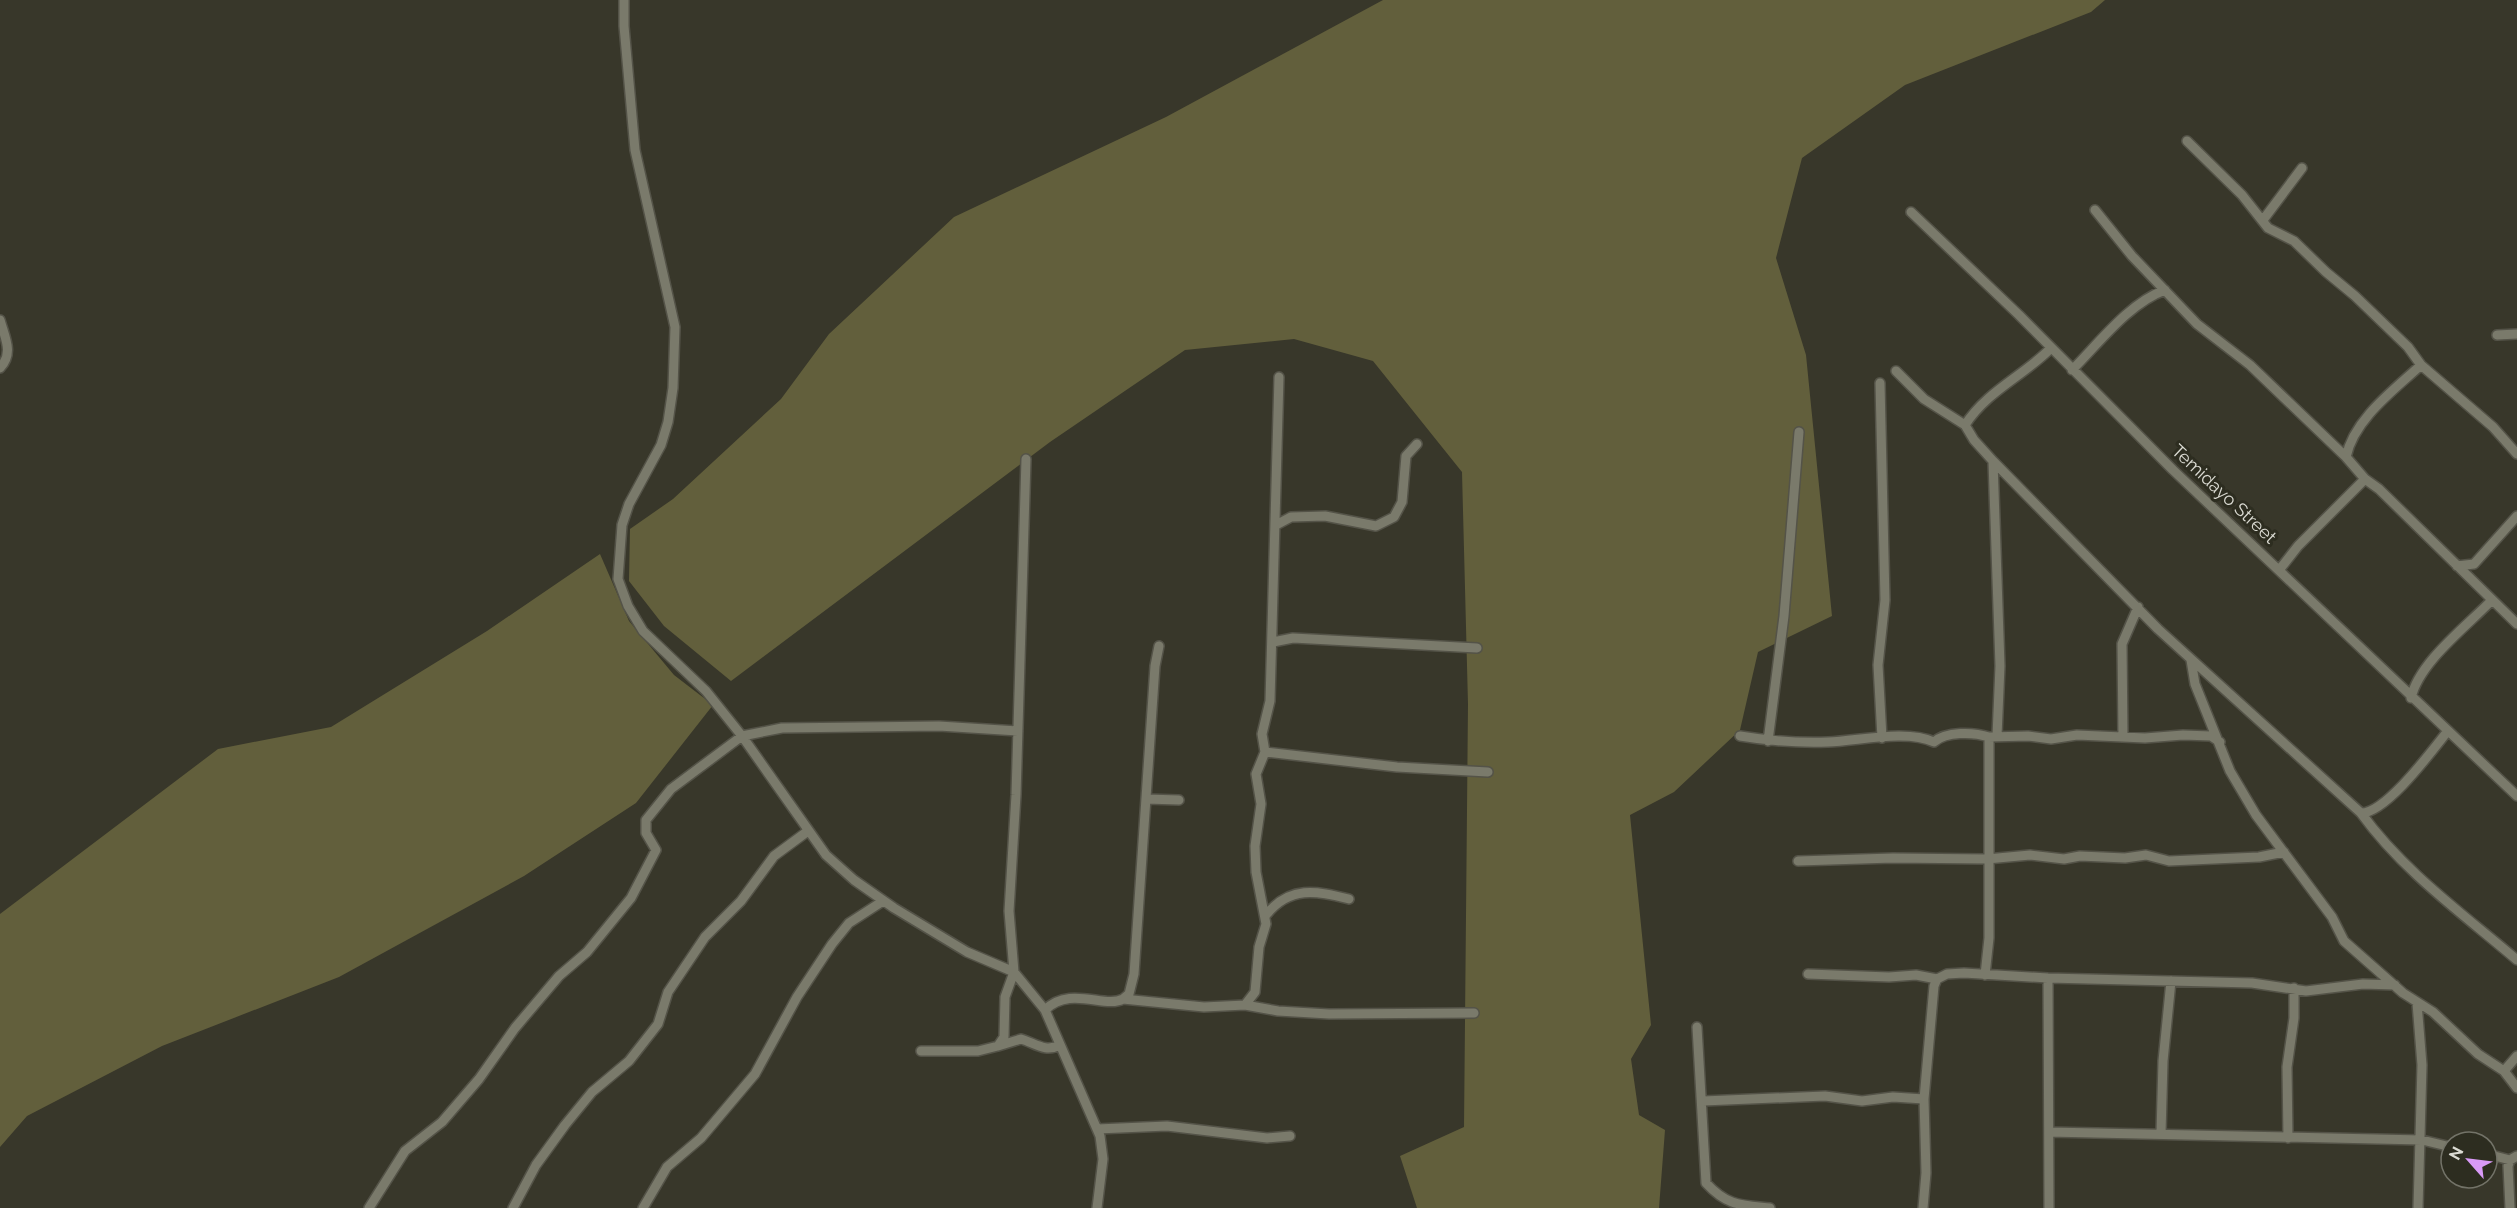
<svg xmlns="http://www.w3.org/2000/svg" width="2517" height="1208" font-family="Raleway,sans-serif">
<rect width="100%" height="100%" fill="#38372a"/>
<path fill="#625f3c" d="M1383 0H2105L2091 12 1905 85 1802 158 1776 258 1806 355 1832 616 1758 652 1740 730 1674 792 1630 815 1651 1025 1631 1059 1639 1115 1665 1130 1659 1208H1417L1400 1156 1464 1127 1468 704 1462 472 1373 361 1294 339 1185 350 1050 442 731 681 664 626 629 581 630 529 673 499 781 399 829 334 954 217 1166 117Z
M600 554 629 621 674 675 713 705 636 803 524 876 339 977 162 1046 27 1116 0 1147V914L218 749 331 727 487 631Z"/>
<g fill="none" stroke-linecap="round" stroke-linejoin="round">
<defs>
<path id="street" d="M624 0V26L635 150 675 327 673 388 668 422 661 445 629 504 622 525 618 579 628 606 643 631 706 691 742 736 826 855 854 880 894 908 967 952 1014 972 1045 1010 1100 1136 1103 1159 1097 1208
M2187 141 2242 195 2268 228 2294 241 2326 272 2355 296 2408 347 2421 365 2493 427 2517 454
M2095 210 2132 256 2197 324 2250 365 2346 457 2365 479 2379 489 2517 624
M1911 212 2019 315 2173 470 2517 796
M2263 220 2302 168
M0 320C5 338 14 353 0 368
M2497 335 2517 334
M2072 370C2099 343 2129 303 2165 290
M1896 371 1924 399 1965 425 1974 440 1993 461 2000 666 1997 736
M1880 383 1885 600 1878 665 1882 738
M1965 425C1987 391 2023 376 2050 349
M2346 457C2354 419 2394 390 2421 365
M1993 461 2158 629 2361 813C2403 871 2463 914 2517 960
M1276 525 1291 517 1325 516 1376 526 1394 517 1402 502 1406 456 1417 444
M2457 566 2474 564 2517 516
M2280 569 2298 546 2365 479
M1273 642 1293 638 1477 648
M2191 660 2195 684 2230 771 2256 815 2332 917 2344 941 2403 993 2433 1012 2478 1054 2504 1071 2517 1088
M2411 698C2419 662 2467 626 2492 600
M1740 736C1770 741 1798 743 1828 742 1859 741 1906 729 1934 742 1946 731 1974 732 1989 737
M2123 737 2122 644 2138 607
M1768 741 1784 616 1799 432
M1265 752 1397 767 1488 772
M1146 799 1179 800
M2361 813C2386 813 2431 752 2447 732
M1798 861 1893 858 1987 859 2030 855 2064 859 2080 856 2125 858 2146 855 2169 861 2259 857 2284 852
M1266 915C1290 885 1316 891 1349 899
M1808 974 1889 977 1916 975 1937 979 1947 974 1964 973 2048 978 2252 983 2306 991 2363 984 2395 985
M1985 975 1989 938V737L2028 736 2051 739 2077 735 2145 738 2183 735 2211 736 2220 742
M2048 978 2049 1208
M1123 999 1129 994 1134 974 1155 666 1159 646
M2417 1003 2422 1065 2418 1208
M1245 1005 1255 992 1259 947 1266 924 1256 872 1255 846 1261 804 1256 774 1265 752 1262 734 1270 701 1279 377
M1045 1010C1070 985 1105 1009 1123 999L1204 1007 1245 1005 1278 1011 1329 1014 1474 1013
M1697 1027 1706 1183C1727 1206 1741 1205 1770 1208
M998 1046 1021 1039C1035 1043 1045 1053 1060 1045
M921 1051H978L998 1046 1004 1037 1005 997 1014 972 1009 911 1016 795 1026 459
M2504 1071 2517 1056
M1703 1101 1825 1096 1862 1101 1893 1097 1924 1099
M1097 1129 1167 1126 1267 1138 1290 1136
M2049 1132 2422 1140 2451 1147
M2161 1133 2163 1061 2171 981
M2288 1138 2287 1067 2294 1018V988
M2487 1154 2510 1160
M369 1208 405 1151 442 1122 479 1079 515 1028 559 976 587 952 631 898 656 850 646 833V820L671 789 742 736 782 728 939 726 1018 731
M513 1208 536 1165 565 1125 592 1092 629 1061 658 1024 668 992 705 937 741 901 774 856 808 831
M643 1208 667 1167 701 1138 755 1074 797 997 832 944 849 923 883 901
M1923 1208 1926 1173 1924 1099 1934 986 1937 979
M2510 1208 2508 1166 2510 1160 2517 1156"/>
</defs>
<use href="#street" stroke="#545348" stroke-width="12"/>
<use href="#street" stroke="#7a7a6b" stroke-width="9"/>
</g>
<g text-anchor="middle" stroke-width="6" stroke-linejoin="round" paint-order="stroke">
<g font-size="18" fill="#dbdbd3" stroke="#2d2d20">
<text transform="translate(2224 494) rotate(43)" y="6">Temidayo Street</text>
</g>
</g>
<g transform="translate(2469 1160) rotate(298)"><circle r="28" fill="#2d2d20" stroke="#737368" stroke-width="1.5"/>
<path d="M0-4.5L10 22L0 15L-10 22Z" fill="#d99af7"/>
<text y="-9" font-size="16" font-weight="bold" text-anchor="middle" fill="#dbdbd3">N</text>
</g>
</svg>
